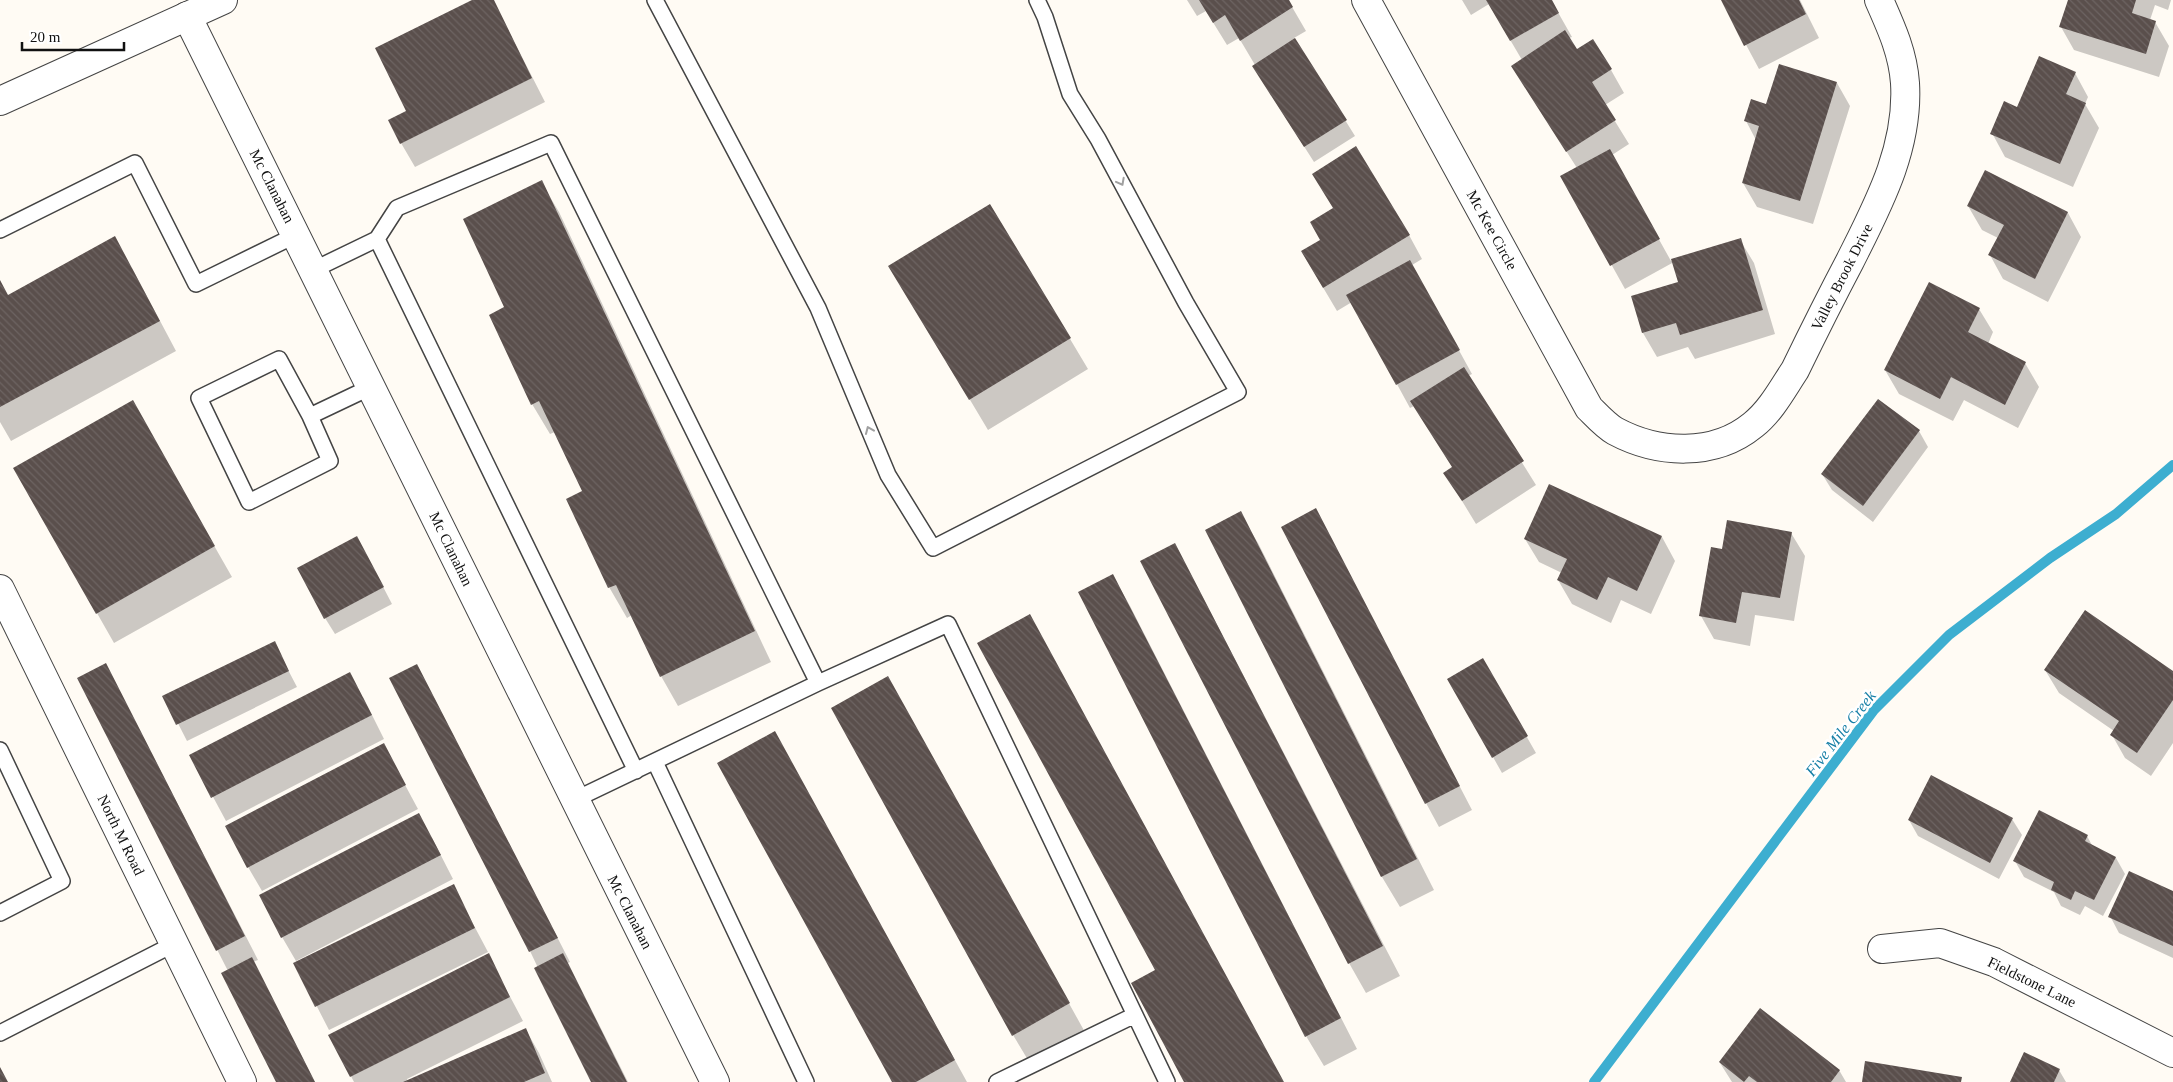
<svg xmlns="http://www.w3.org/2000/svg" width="2173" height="1082" font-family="Georgia,serif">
<defs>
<pattern id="building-back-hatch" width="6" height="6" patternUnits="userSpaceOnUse" patternTransform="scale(1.25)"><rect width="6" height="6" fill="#5a4f4c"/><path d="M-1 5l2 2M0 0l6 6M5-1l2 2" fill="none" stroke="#6d6462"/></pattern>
</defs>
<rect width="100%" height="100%" fill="#fffbf4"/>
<path fill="#0003" d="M475 0H493L545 102 415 167 401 143Z
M1187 0H1288L1306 31 1294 38 1355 136 1314 162 1263 82 1255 65 1239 38 1227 45 1206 11 1197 16Z
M1462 0H1551L1572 37 1569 38 1577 51 1611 70 1624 93 1605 105 1629 144 1612 155 1671 261 1740 240 1754 263 1775 334 1695 359 1688 347 1657 357 1643 333 1633 297 1680 283 1674 262 1625 289 1562 176 1577 168 1527 90 1522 60 1489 4 1471 15Z
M1722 0H1800L1819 38 1759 69Z
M2069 0H2171L2168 10 2155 5 2150 20 2155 22 2169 46 2159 77 2074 50 2061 27Z
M2075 73 2088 97 2085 104 2099 128 2073 187 2005 157 1992 133 2018 109Z
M1837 83 1850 106 1813 224 1757 207 1743 183 1756 140 1746 121Z
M1986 171 2068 213 2081 237 2048 302 2003 279 1990 255 1998 238 1982 230 1968 206Z
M541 182 559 212 771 662 678 706 661 676 632 615 627 618 609 587 583 491 555 432 550 434 532 404 506 308Z
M990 205 1088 369 988 430 908 296Z
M1409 235 1422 259 1412 265 1472 374 1468 376 1536 485 1476 524 1445 473 1453 468 1414 406 1410 408 1352 302 1337 311 1302 252Z
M132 268 176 351 11 441 0 422V282L8 296Z
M1979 309 1993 332 1988 344 2025 363 2039 387 2018 428 1964 400 1953 421 1899 394 1885 370Z
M132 402 232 577 114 643 15 469Z
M1919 431 1928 447 1873 522 1832 490 1822 474Z
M1550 485 1662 537 1675 561 1651 614 1621 600 1611 623 1572 604 1558 580 1562 573 1539 562 1525 539Z
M1315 509 1472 810 1439 827 1426 803Z
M1240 513 1258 543 1434 890 1400 907 1382 877 1207 530Z
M1791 533 1805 556 1794 621 1755 615 1750 646 1714 639 1701 616Z
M1175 544 1400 976 1366 993 1349 963Z
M366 554 392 604 335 634 325 618Z
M1113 576 1130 606 1357 1049 1324 1066 1306 1036Z
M274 643 297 687 187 741 164 696Z
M1483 660 1536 753 1502 773 1449 679Z
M106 665 258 960 253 962 315 1082H277L228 971 79 679Z
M417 665 570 962 568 963 628 1082H592L530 951Z
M2045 670 2173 673V743L2151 776 2125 758 2112 735 2114 731 2059 693Z
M363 697 384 739 226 821 191 756Z
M905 708 1086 1034 1031 1065 1013 1035Z
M383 744 418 809 262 891 248 867Z
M791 763 967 1082H893Z
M2012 819 2022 835 1999 879 1918 836 1909 820Z
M2087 836 2093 847 2116 858 2125 874 2103 916 2085 906 2080 915 2061 906 2054 892 2024 877 2015 861Z
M432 838 453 879 296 961 282 937Z
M453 886 488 952 329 1030 295 964Z
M2173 893V958L2119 933 2110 916Z
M488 955 523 1021 407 1079 408 1081 526 1030 539 1053 552 1082H354L330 1035Z
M1720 1063 1839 1070 1846 1082H1732Z
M2059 1070 2066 1082H2012Z"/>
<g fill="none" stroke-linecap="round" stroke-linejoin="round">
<path stroke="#3daed0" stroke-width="10" d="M1594 1082 1874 710 1949 635 2050 558 2116 514 2173 465"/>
</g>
<path fill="url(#building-back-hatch)" d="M472 0H494L532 78 400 144 388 120 406 111 375 48Z
M1199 0H1289L1293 7 1240 41 1225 15 1213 23Z
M1486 0H1552L1559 13 1510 41Z
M1721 0H1799L1806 14 1744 46Z
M2068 0H2136L2132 13 2156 21 2146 54 2059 27Z
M1565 30 1577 49 1593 39 1612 69 1592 82 1616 120 1566 152 1511 66Z
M1295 38 1347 120 1304 147 1252 66Z
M2039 56 2076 72 2066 94 2086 103 2060 164 1990 134 2004 101 2017 107Z
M1779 64 1837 82 1800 201 1742 183 1759 126 1744 121 1751 99 1766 104Z
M1356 146 1410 235 1323 288 1301 251 1320 240 1310 222 1333 208 1312 174Z
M1610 149 1660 239 1610 266 1560 176Z
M1985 170 2068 212 2035 279 1988 255 2004 225 1967 206Z
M542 180 755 631 660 677 616 585 608 588 566 499 582 491 539 401 531 405 489 315 504 307 463 219Z
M990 204 1071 338 969 400 888 266Z
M115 236 160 321 0 407V280L8 295Z
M1741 238 1763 310 1680 335 1676 323 1642 333 1631 296 1678 282 1671 259Z
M1410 260 1460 350 1396 385 1346 295Z
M1929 282 1980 308 1968 332 2026 362 2005 405 1951 377 1940 399 1884 370Z
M1464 367 1524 461 1462 501 1443 473 1452 467 1410 401Z
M1878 399 1920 430 1863 506 1821 474Z
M133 400 215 546 96 614 13 468Z
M1549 484 1662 536 1637 591 1608 577 1597 600 1557 580 1567 559 1524 539Z
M1316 508 1460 786 1425 804 1281 527Z
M1241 511 1417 859 1381 877 1205 530Z
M1727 520 1792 532 1780 598 1742 592 1736 623 1699 616 1711 547 1722 549Z
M357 536 384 587 324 619 297 568Z
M1175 543 1383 946 1348 964 1140 561Z
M1113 574 1341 1018 1305 1037 1078 592Z
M2085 610 2173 671V700L2137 753 2110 735 2119 721 2044 670Z
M1030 614 1284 1082H1184L1131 983 1155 970 977 643Z
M275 641 289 671 176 725 162 696Z
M1483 658 1528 736 1492 758 1447 679Z
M106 663 245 936 216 951 77 678Z
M417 664 558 938 529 952 389 678Z
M350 672 372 715 211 798 189 755Z
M888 676 1070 1003 1012 1036 831 708Z
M775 731 955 1060 916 1082H892L717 763Z
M384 743 406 785 247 868 225 826Z
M1931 775 2013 818 1990 863 1908 820Z
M2039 810 2088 835 2085 841 2116 857 2094 900 2075 891 2071 900 2051 890 2054 882 2013 861Z
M419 813 441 855 281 938 259 895Z
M2129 871 2173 891V946L2108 917Z
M454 884 475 928 315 1007 293 963Z
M489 953 510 997 350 1077 328 1035Z
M563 953 627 1082H591L534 968Z
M252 957 315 1082H276L221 973Z
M1760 1008 1840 1070 1831 1082H1757L1749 1076 1744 1082 1719 1062Z
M526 1028 545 1073 524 1082H403Z
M2024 1052 2060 1069 2054 1082H2010Z
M1865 1061 1962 1077 1961 1082H1862Z
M0 1067 8 1082H0Z"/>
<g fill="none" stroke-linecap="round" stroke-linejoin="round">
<defs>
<path id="service" d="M655 0 818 308 888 475 933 548 1238 392 1186 303 1098 139 1070 94 1045 17 1037 0
M0 230 135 163 196 284 296 235
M377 239 397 208 551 143 818 683
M313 270 377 239 636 771
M310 416 330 461 249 502 199 398 279 359 310 416 371 387
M0 750 62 881 0 913
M655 762 806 1082
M574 800 818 683 948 624 1167 1082
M0 1033 174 944
M997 1082 1135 1015"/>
<path id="minor" d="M1366 0 1589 408C1597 416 1606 426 1615 431 1658 454 1714 457 1753 425 1771 411 1783 388 1795 370 1813 333 1831 297 1850 261 1878 205 1909 148 1905 83 1903 53 1891 27 1879 0
M187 16 715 1082
M0 589 242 1082
M1882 949 1940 943 1994 962 2173 1053"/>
<path id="tertiary" d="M0 101 223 0"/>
</defs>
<use href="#service" stroke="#444" stroke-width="18"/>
<use href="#minor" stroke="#444" stroke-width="30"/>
<use href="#tertiary" stroke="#444" stroke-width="30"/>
<use href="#service" stroke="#fff" stroke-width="15"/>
<use href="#minor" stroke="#fff" stroke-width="28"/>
<use href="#tertiary" stroke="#fff" stroke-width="28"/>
</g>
<defs><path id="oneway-chevron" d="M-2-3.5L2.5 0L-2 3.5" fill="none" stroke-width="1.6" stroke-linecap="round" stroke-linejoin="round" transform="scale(1.25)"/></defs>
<g stroke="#a0a0a0">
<use href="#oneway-chevron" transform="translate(1121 182) rotate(62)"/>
<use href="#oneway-chevron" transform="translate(869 430) rotate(-113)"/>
</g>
<g text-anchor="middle" stroke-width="5" stroke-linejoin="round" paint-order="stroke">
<g font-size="15" fill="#111" stroke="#fff">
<text transform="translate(272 186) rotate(63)" y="5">Mc Clanahan</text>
<text transform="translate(1492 230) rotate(61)" y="5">Mc Kee Circle</text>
<text transform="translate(1842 277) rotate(-63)" y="5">Valley Brook Drive</text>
<text transform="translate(451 549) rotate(64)" y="5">Mc Clanahan</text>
<text transform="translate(121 835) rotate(64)" y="5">North M Road</text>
<text transform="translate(630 912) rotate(63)" y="5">Mc Clanahan</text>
<text transform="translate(2032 982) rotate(26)" y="5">Fieldstone Lane</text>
</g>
<g font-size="16" font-style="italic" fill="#167fa6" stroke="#fff">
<text transform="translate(1840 733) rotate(-52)" y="6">Five Mile Creek</text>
</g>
</g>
<path d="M22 42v8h102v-8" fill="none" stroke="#111111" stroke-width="2.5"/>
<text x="30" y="42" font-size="15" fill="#111111" stroke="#ffffff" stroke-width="4" paint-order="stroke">20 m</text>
</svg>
